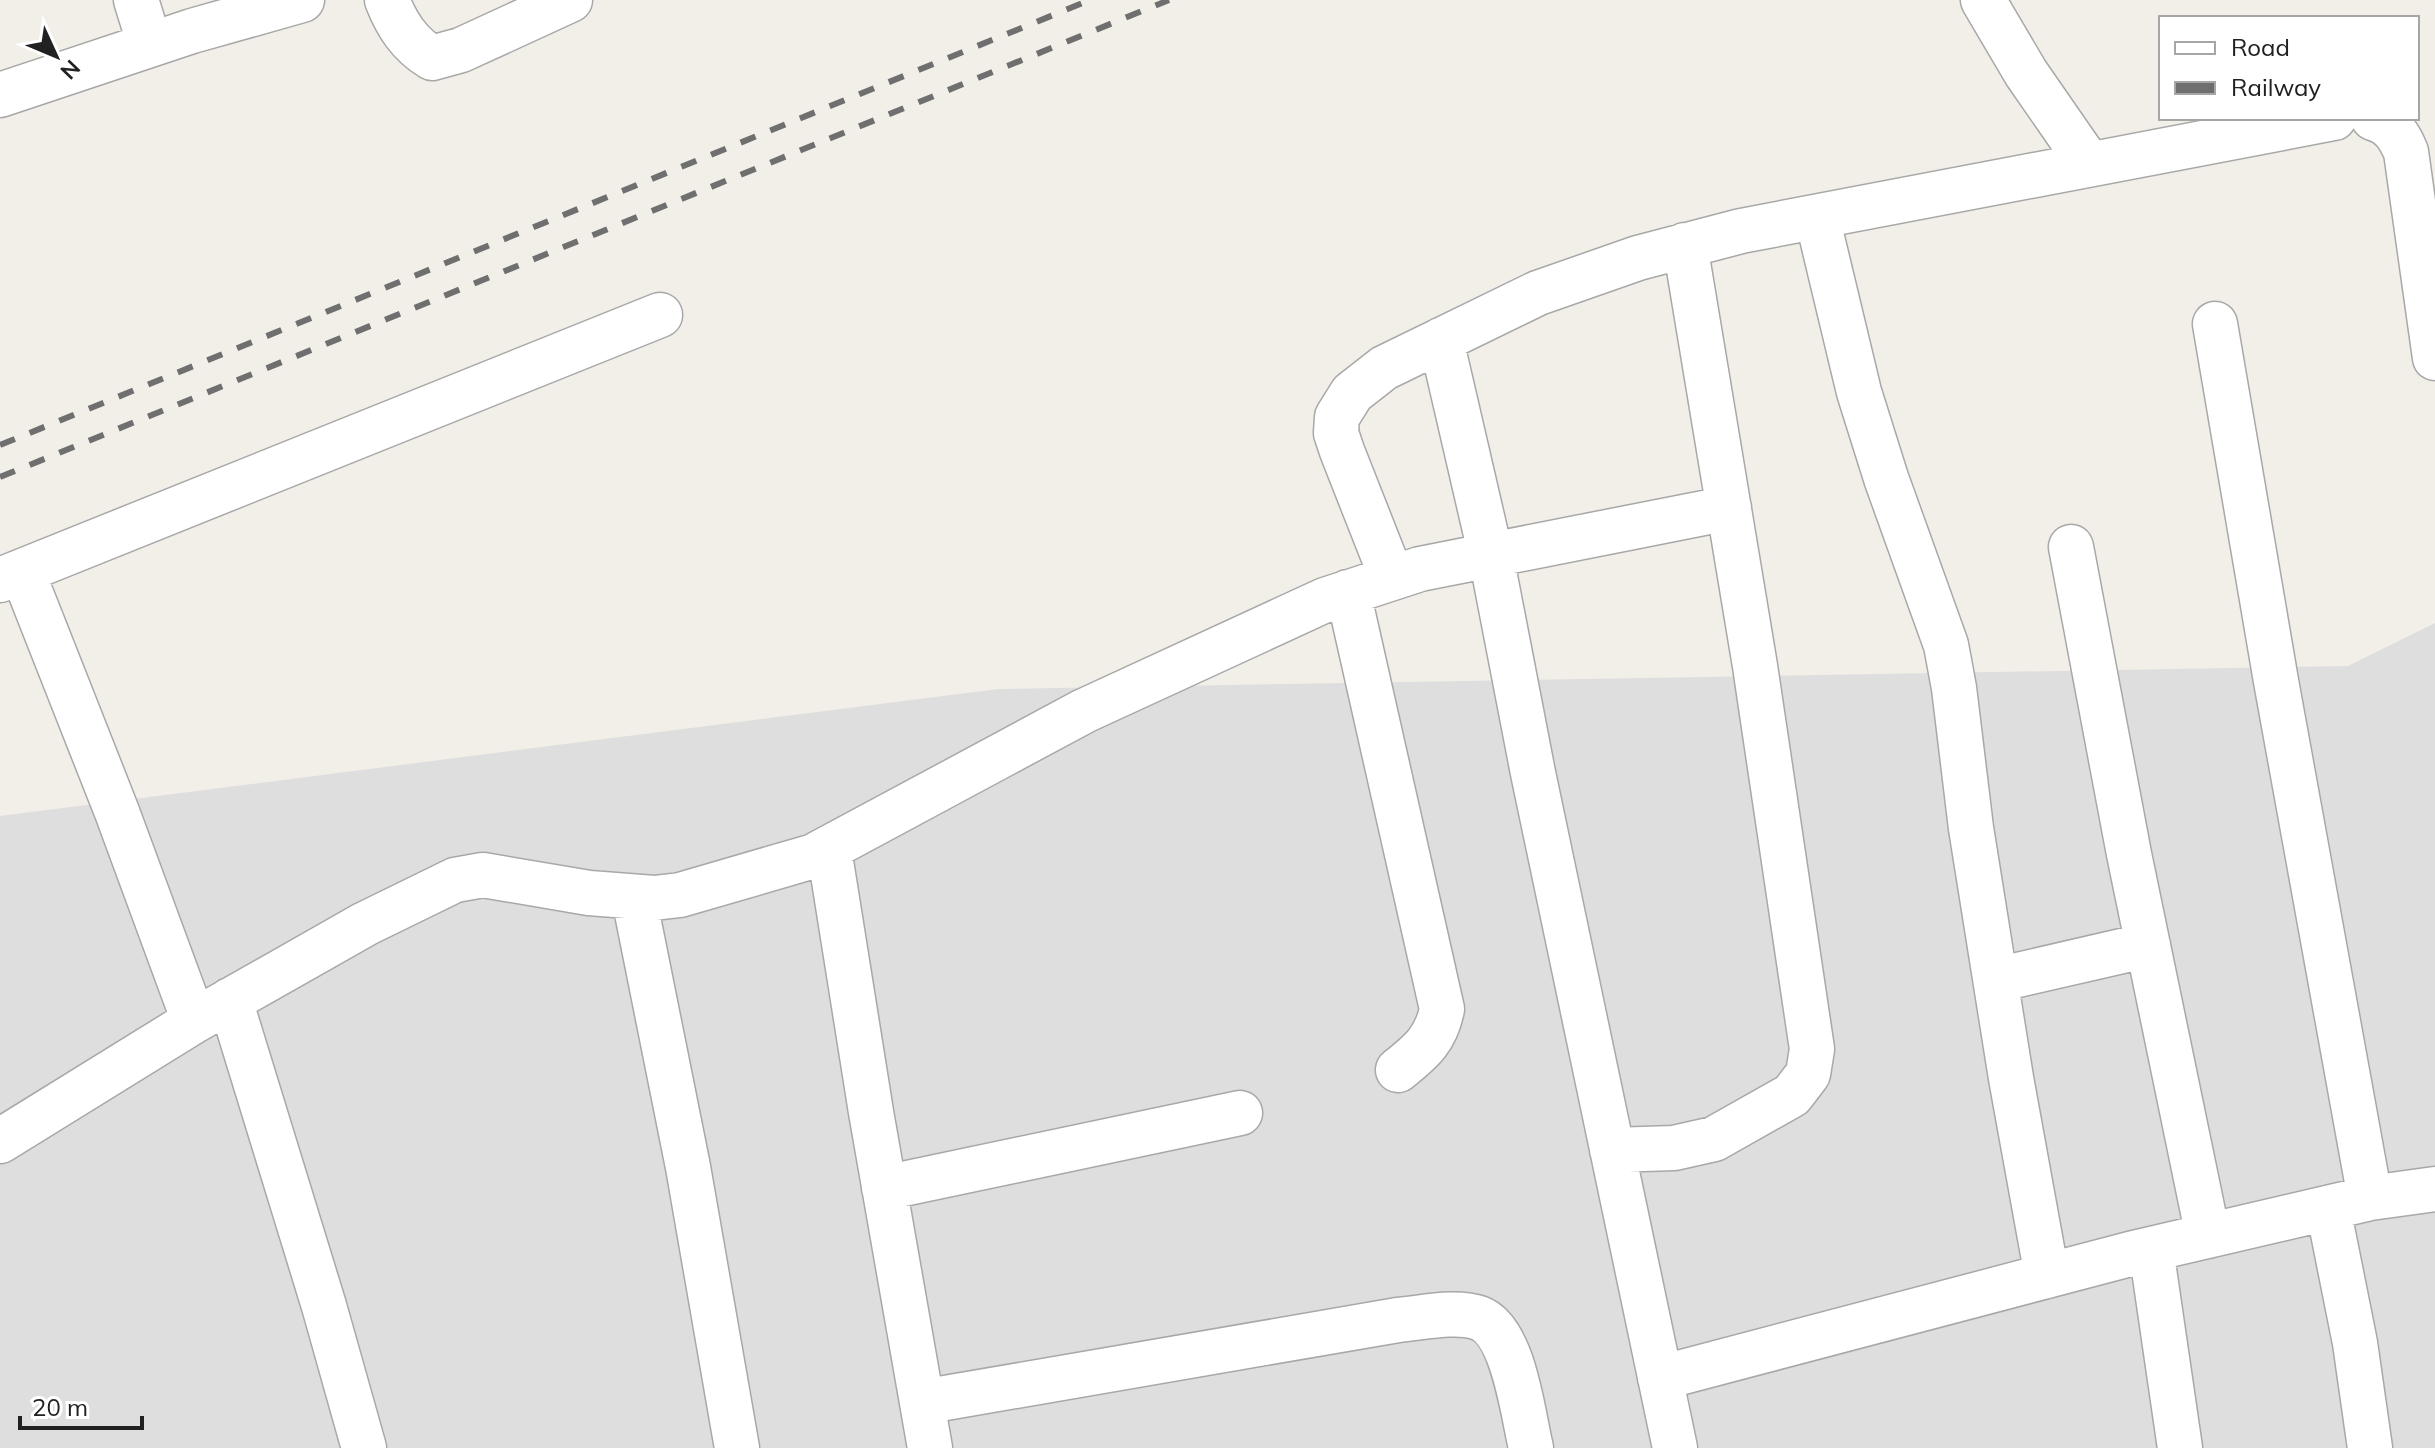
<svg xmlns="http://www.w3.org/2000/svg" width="2435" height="1448" font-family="Mulish,sans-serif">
<rect width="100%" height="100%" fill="#f1efe8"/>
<path fill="#dfdede" d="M2435 623V1448H0V816L998 689 2348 666Z"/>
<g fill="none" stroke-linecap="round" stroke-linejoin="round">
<defs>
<path id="minor" d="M136 0 150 45
M387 0C397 25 409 44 432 58L461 50 570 0
M1983 0 2026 73 2089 164
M0 95 192 31 302 0
M2373 118C2391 123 2399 135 2406 152L2435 358
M1817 217 1859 392 1886 478 1946 645 1954 688 1971 828 2011 1078 2047 1276
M2215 324 2276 681 2370 1198
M1441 340 1491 556 1533 773 1675 1448
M2071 547 2129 854 2208 1236
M22 571 117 812 194 1021
M1392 578 1342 451 1336 433 1337 417 1352 393 1384 368 1538 293 1638 258 1741 231 2334 118
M0 580 660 315
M1348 592 1442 1009C1436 1039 1422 1051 1398 1070
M829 849 871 1112 930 1448
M634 898 688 1167 737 1448
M1996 980 2148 945
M230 1000 324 1306 364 1448
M0 1141 194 1021 365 924 455 880 483 875 589 893 654 898 680 895 814 856 1084 711 1325 600 1420 569 1729 508
M1612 1150 1674 1148 1714 1139 1792 1095 1808 1074 1812 1049 1755 666 1685 245
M884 1188 1240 1113
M2328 1208 2355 1343 2370 1448
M2151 1249 2180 1448
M1660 1378 2130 1254 2370 1198 2435 1189
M922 1402 1398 1320C1422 1318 1456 1310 1479 1318 1514 1331 1523 1415 1531 1448"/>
</defs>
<use href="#minor" stroke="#a8a8a8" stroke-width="47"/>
<use href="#minor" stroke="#fff" stroke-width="44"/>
<path stroke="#6f6f6f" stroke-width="6" stroke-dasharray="16 16" stroke-linecap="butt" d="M0 445 1090 0
M0 477 1169 0"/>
</g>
<rect x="2159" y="16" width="260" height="104" fill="#ffffff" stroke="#a6a6a6" stroke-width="2"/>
<rect x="2175" y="42" width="40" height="12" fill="#ffffff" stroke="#a6a6a6" stroke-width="2"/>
<text x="2231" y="56" font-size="24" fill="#212121">Road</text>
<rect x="2175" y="82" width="40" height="12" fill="#6f6f6f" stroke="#a6a6a6" stroke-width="2"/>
<text x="2231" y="96" font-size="24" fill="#212121">Railway</text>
<g transform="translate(56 56) rotate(134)" stroke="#ffffff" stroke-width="6" paint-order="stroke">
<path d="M0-6L14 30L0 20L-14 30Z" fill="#212121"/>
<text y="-12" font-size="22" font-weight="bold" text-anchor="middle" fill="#212121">N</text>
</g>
<path d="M20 1416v12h122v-12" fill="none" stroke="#212121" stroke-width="4"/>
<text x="32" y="1416" font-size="24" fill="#212121" stroke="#ffffff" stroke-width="6" paint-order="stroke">20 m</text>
</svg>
